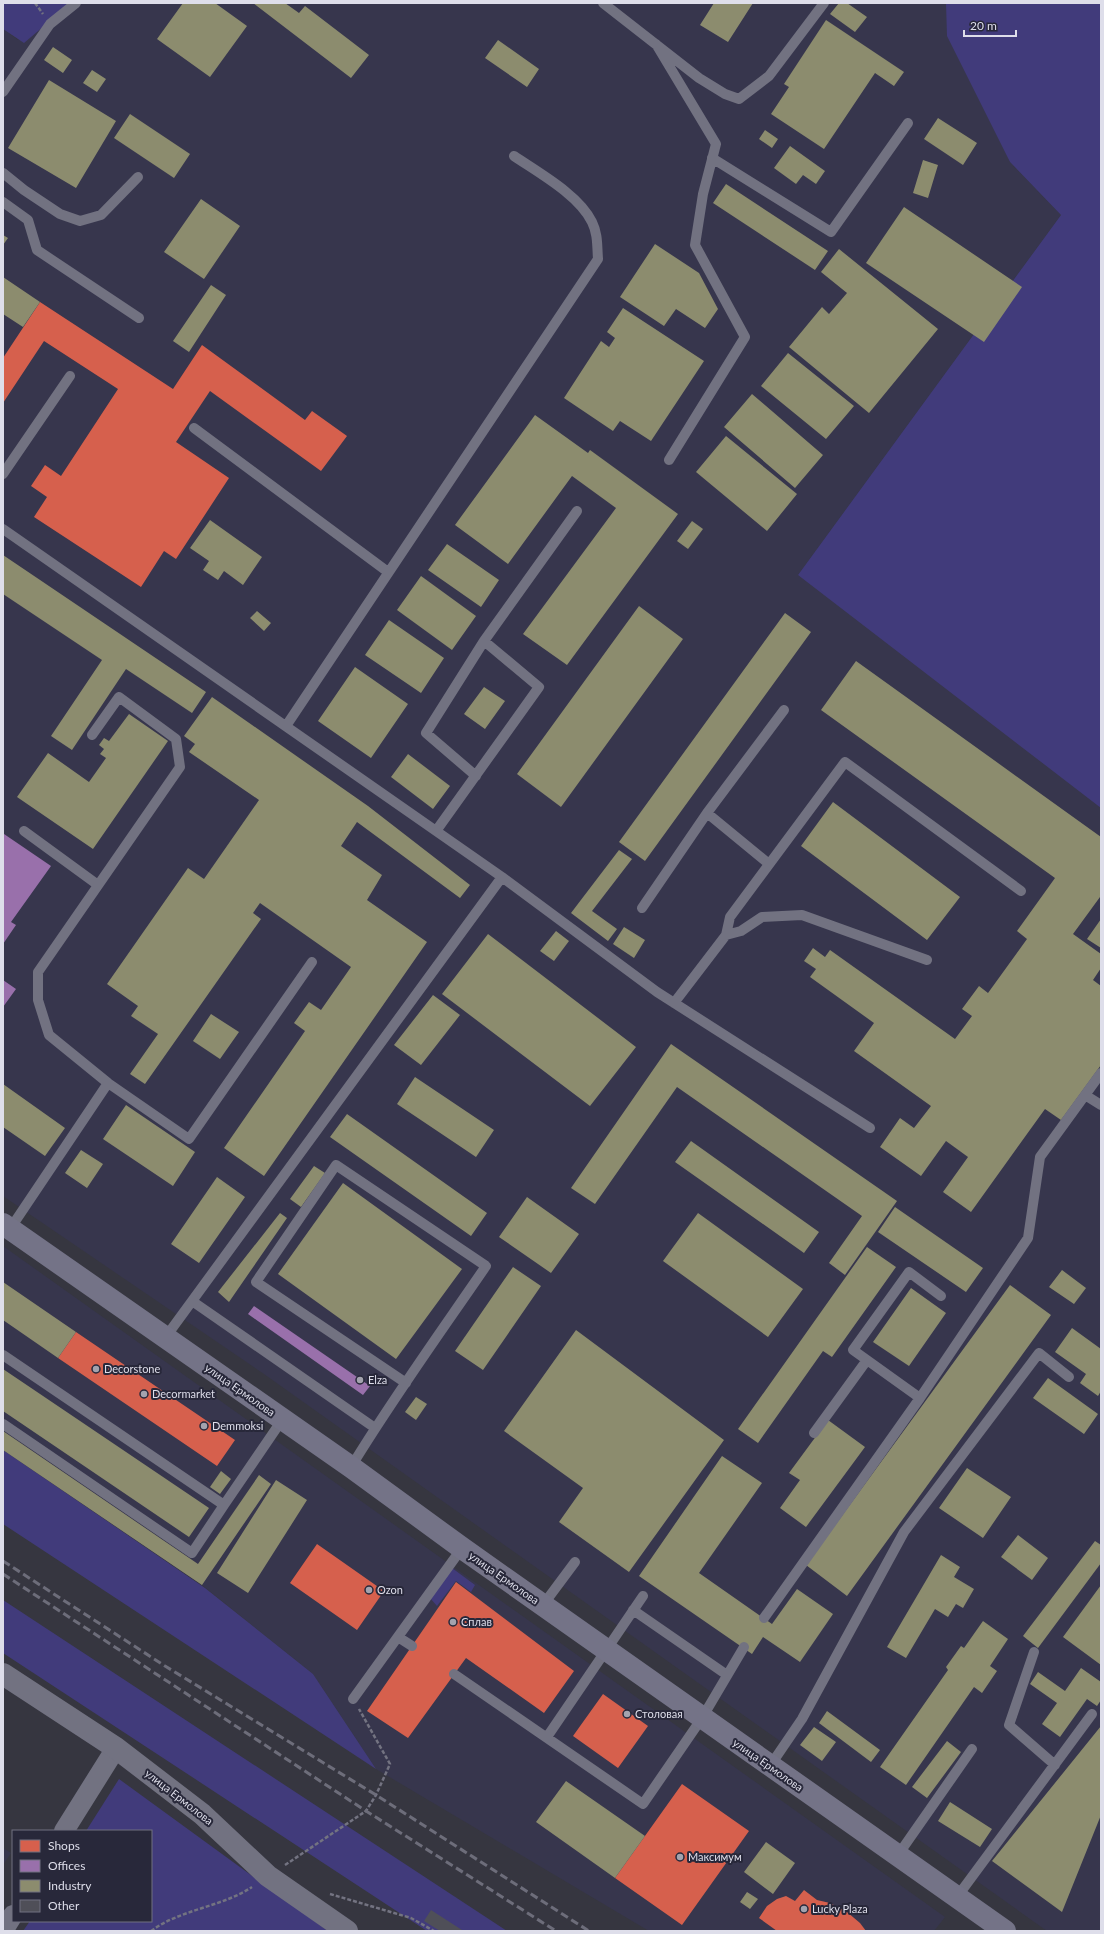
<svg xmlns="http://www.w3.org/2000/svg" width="1104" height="1934" font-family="Lato,sans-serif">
<rect width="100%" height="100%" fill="#363640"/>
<path fill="#37364d" d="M62 3H947L1010 162 1061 215 798 575 1101 763V1931H1047L264 1374 3 1196V29L18 40Z
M3 1246 945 1917 934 1931H649L376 1769 313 1674 202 1585 3 1450Z
M3 1848 11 1853 3 1865Z"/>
<path fill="#413b7b" d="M3 3H71L24 43 3 29Z
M946 3H1101V808L798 575 1061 215 1010 162 947 36Z
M3 1450 205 1588 313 1674 376 1769 3 1524Z
M452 1568 475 1585 471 1592 456 1581 437 1606 430 1598Z
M3 1600 507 1931H427L3 1653Z
M119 1779 328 1931H23L30 1921H151V1831H86Z"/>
<path fill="#d6604d" d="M40 302 173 389 202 345 305 420 312 411 347 436 321 471 210 391 176 442 229 478 176 559 164 551 141 587 34 517 47 497 31 486 45 465 61 476 118 389 44 341 3 403V358Z
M76 1332 235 1440 217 1466 58 1358Z
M317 1544 384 1591 357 1630 290 1583Z
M456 1582 574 1671 544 1713 466 1658 408 1738 367 1711Z
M603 1694 648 1726 618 1768 573 1736Z
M682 1784 749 1831 682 1925 615 1878Z
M804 1890 817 1900 830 1903 847 1912 860 1923 866 1931H777L759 1918 767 1906 777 1899 786 1896 795 1901Z"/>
<path fill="#9970ab" d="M4 834 51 866 11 922 16 925 3 944V835Z
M3 980 16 989 3 1007Z
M254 1306 370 1386 363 1395 248 1314Z"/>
<path fill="#8c8c6e" d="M183 3H215L247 26 210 77 157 39Z
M253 3H285L299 13 305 6 369 55 351 78Z
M714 3H753L728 42 700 25Z
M839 3H847L867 17 855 32 830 14Z
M826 20 904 72 894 86 875 73 824 149 771 114 789 87 784 84Z
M498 40 539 69 527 87 485 58Z
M53 47 72 60 63 73 44 60Z
M92 70 106 79 97 92 83 83Z
M49 80 116 121 76 188 8 148Z
M130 114 190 154 174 178 114 138Z
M938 118 977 143 963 165 924 139Z
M765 130 778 139 772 148 759 139Z
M790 146 825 171 816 184 803 175 796 184 774 168Z
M923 160 938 165 928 198 913 193Z
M726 184 828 251 815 270 713 203Z
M201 199 240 226 204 279 164 252Z
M904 207 1022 287 984 342 866 263Z
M3 235 8 238 3 245Z
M655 244 699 273 718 309 705 328 676 309 664 326 620 297Z
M839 249 938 329 869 413 789 347 822 307 829 314 847 293 821 272Z
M3 277 40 302 23 327 3 314Z
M211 285 226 295 189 352 173 341Z
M623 308 704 361 651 441 620 421 613 431 564 398 601 341 609 347 615 338 607 332Z
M788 353 854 406 826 439 761 386Z
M752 394 823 455 795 488 724 427Z
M535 415 588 453 590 450 678 514 567 665 523 634 616 508 572 476 508 564 455 525Z
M726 436 797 494 767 531 696 472Z
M210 520 262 557 243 585 224 571 218 580 203 570 209 561 190 548Z
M692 521 703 529 688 549 677 541Z
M447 544 499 580 481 607 428 570Z
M3 555 206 692 192 713 126 669 72 750 51 736 102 660 3 594Z
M421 576 476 616 452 650 397 610Z
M639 606 683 639 561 807 517 774Z
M257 611 271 623 264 631 250 618Z
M785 613 811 632 645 861 619 842Z
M389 620 444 658 421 693 365 655Z
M856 661 1101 837V898L1100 897 1073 934 1101 954V968L1093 980 1101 986V1065L1061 1120 1045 1109 971 1212 943 1192 968 1157 946 1141 921 1176 880 1147 900 1118 914 1128 931 1106 854 1051 874 1023 810 977 816 969 804 961 813 948 825 957 830 950 955 1039 972 1016 962 1009 979 986 988 993 1027 939 1017 931 1055 878 821 710Z
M355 667 408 704 371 758 318 721Z
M484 687 505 701 485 729 464 714Z
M212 697 368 806 470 885 460 898 357 822 341 846 382 875 367 900 427 942 264 1176 224 1148 305 1031 294 1023 309 1002 321 1010 351 967 260 903 253 913 261 919 145 1084 130 1074 158 1034 131 1016 138 1006 107 984 188 868 204 879 259 800 189 752 195 744 184 736Z
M129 714 168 741 93 849 17 797 48 753 89 782 106 758 100 754 104 749 99 745 104 738 109 741Z
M408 754 450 786 433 809 391 777Z
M833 802 960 897 927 940 801 846Z
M619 850 632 859 592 911 617 929 608 941 571 913Z
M1101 919V948L1087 939Z
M624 927 645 940 634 958 613 944Z
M556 931 569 941 554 961 540 951Z
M488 934 636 1047 590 1106 442 994Z
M433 995 460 1015 421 1065 394 1045Z
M211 1014 239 1032 220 1059 193 1041Z
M671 1044 897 1201 845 1275 829 1263 862 1216 677 1087 595 1204 571 1188Z
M415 1077 494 1130 476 1157 397 1104Z
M3 1084 65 1128 45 1156 3 1127Z
M126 1105 195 1152 173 1186 103 1139Z
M347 1114 487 1213 471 1236 330 1137Z
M691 1141 819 1232 804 1253 675 1162Z
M81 1150 103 1164 87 1188 65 1173Z
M314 1166 325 1173 301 1207 290 1199Z
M217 1177 245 1197 199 1263 171 1244Z
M343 1183 462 1269 396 1359 278 1274Z
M527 1197 579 1234 551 1273 499 1237Z
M895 1207 983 1268 966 1292 878 1232Z
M280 1213 287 1218 229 1302 218 1292Z
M698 1213 803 1289 768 1337 663 1261Z
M867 1247 896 1267 832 1357 823 1351 758 1443 738 1429Z
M513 1267 541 1286 483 1370 455 1351Z
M1062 1270 1086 1288 1074 1304 1049 1287Z
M3 1282 76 1332 58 1358 3 1320Z
M1010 1285 1051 1315 847 1596 806 1565Z
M911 1288 946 1313 909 1366 873 1342Z
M1072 1328 1101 1349V1391L1098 1396 1080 1383 1086 1374 1055 1352Z
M576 1330 724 1440 629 1572 559 1522 583 1488 504 1431Z
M3 1369 209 1508 189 1537 3 1411Z
M1048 1378 1098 1414 1084 1434 1033 1398Z
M416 1397 427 1404 416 1420 405 1412Z
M828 1420 865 1447 806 1527 780 1508 800 1480 789 1473Z
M3 1431 198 1564 259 1475 271 1484 202 1585 3 1450Z
M722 1456 762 1483 699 1573 772 1624 797 1589 833 1614 800 1662 763 1637 752 1654 639 1576Z
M967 1468 1011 1497 983 1538 939 1508Z
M221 1471 231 1479 220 1494 210 1487Z
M276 1480 307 1500 248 1593 217 1573Z
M1018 1535 1048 1558 1032 1580 1001 1557Z
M1095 1541 1101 1545V1563L1038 1648 1023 1636Z
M941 1555 960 1567 954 1577 974 1589 963 1608 956 1604 948 1617 935 1609 906 1658 887 1647Z
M1101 1585V1665L1063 1637Z
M983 1621 1008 1639 990 1666 997 1671 982 1693 974 1687 906 1785 880 1767 948 1670 946 1667 961 1646 964 1648Z
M1081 1668 1101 1682V1700L1097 1706 1087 1699 1060 1737 1042 1724 1057 1703 1030 1684 1038 1672 1065 1691Z
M827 1711 880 1750 871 1762 819 1723Z
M1101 1726V1815L1062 1912 992 1861Z
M814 1727 836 1742 822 1761 800 1745Z
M947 1741 961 1752 927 1798 912 1787Z
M566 1781 645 1836 615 1878 536 1822Z
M950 1802 992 1829 980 1847 938 1821Z
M766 1842 795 1863 773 1894 744 1872Z
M747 1892 758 1899 750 1909 740 1902Z"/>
<path fill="#4f4f58" d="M431 1910 462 1930 461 1931H440L424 1921Z"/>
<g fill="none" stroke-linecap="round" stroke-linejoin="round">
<path stroke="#737381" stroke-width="2.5" stroke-dasharray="4 2" stroke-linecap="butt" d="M35 3 43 14
M285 1865 366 1811 376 1795 390 1764 359 1709
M330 1894 411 1918 434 1931
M151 1931C181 1909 222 1907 252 1887"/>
<path stroke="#727281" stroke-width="10" d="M603 3 699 78 725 94 739 99 769 76 824 3
M656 44 716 144 703 194 695 245 745 337 669 460
M3 92 50 24 76 3
M712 158 831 232 908 123
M3 173 24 190 60 214 80 221 101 215 138 177
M3 202 28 220 37 250 139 318
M194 428 388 572
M3 474 70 376
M3 529 502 877
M286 726 598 259C597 246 598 234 592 222 579 195 539 173 514 156
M476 776 426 733 484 641 577 511
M707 813 769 864
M24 831 98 885
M436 831 539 687 484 641
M642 908 707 813 784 710
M726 935 741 931 762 917 802 915 927 960
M674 1003 726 935 730 917 845 762 1021 891
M108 1083 189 1139 312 962
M1085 1095 1101 1105
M10 1229 108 1083 49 1035 38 1000V972L180 767 176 739 119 697 92 735
M192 1301 375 1428
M165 1338 502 877 657 992 870 1128
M3 1355 224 1505 192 1553 3 1424
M920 1398 853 1350 909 1272 941 1296
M814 1433 867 1360
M351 1467C393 1398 440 1333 486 1266L336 1165 256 1282 406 1383
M224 1505 282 1420
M543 1605 575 1562
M633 1610 727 1675
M764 1618 920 1398 1028 1238 1040 1157 1101 1073
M398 1637 412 1646
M1034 1652 1009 1725 1055 1765
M454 1674 643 1804 702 1718 744 1647
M353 1699 462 1548
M547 1737 643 1596
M770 1766 802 1719 904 1532 1039 1353 1069 1377
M898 1855 972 1749
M957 1897 1092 1714"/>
<path stroke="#727281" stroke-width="20" d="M64 1831 116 1748
M3 1931 13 1915"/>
<path stroke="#727281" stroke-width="22" d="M3 1674 116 1748 202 1814 268 1876 347 1931"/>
<path stroke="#747387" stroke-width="22" d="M3 1224 351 1467 462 1548 1005 1931"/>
<path stroke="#6d6d7a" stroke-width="3" stroke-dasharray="8 4" stroke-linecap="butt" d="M3 1561 165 1666 376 1795 589 1931
M3 1574 366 1811 556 1931"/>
</g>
<g fill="#a3a3ae" stroke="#28283a" stroke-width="1.5">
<circle cx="96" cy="1369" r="4"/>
<circle cx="360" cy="1380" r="4"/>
<circle cx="144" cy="1394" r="4"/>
<circle cx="204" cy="1426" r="4"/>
<circle cx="369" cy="1590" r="4"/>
<circle cx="453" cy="1622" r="4"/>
<circle cx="627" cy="1714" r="4"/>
<circle cx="680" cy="1857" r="4"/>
<circle cx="804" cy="1909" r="4"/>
</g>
<g text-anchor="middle" stroke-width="4" stroke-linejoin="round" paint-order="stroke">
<g font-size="11" fill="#dedeea" stroke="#28283a" text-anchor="start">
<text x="104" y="1373">Decorstone</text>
<text x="368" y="1384">Elza</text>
<text x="152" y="1398">Decormarket</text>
<text x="212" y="1430">Demmoksi</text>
<text x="377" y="1594">Ozon</text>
<text x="461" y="1626">Сплав</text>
<text x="635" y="1718">Столовая</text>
<text x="688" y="1861">Максимум</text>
<text x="812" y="1913">Lucky Plaza</text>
</g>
<g font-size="11" fill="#dedeea" stroke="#28283a">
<text transform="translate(240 1390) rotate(35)" y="4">улица Ермолова</text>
<text transform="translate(504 1578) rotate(35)" y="4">улица Ермолова</text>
<text transform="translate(768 1765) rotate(35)" y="4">улица Ермолова</text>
<text transform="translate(179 1797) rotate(38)" y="4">улица Ермолова</text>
</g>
</g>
<rect width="1104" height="1934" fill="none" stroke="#dedeea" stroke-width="8"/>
<rect x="12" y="1830" width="140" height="92" fill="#28283a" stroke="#717180"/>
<rect x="20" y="1840" width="20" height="12" fill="#d6604d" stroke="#717180"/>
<text x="48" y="1850" font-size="12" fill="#dedeea">Shops</text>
<rect x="20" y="1860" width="20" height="12" fill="#9970ab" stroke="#717180"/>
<text x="48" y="1870" font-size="12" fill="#dedeea">Offices</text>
<rect x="20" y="1880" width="20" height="12" fill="#8c8c6e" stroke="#717180"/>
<text x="48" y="1890" font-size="12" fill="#dedeea">Industry</text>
<rect x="20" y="1900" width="20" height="12" fill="#4f4f58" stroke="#717180"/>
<text x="48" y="1910" font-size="12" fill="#dedeea">Other</text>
<path d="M964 30v6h52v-6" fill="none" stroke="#dedeea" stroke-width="2"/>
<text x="970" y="30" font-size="12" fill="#dedeea" stroke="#28283a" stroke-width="3" paint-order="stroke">20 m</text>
</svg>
